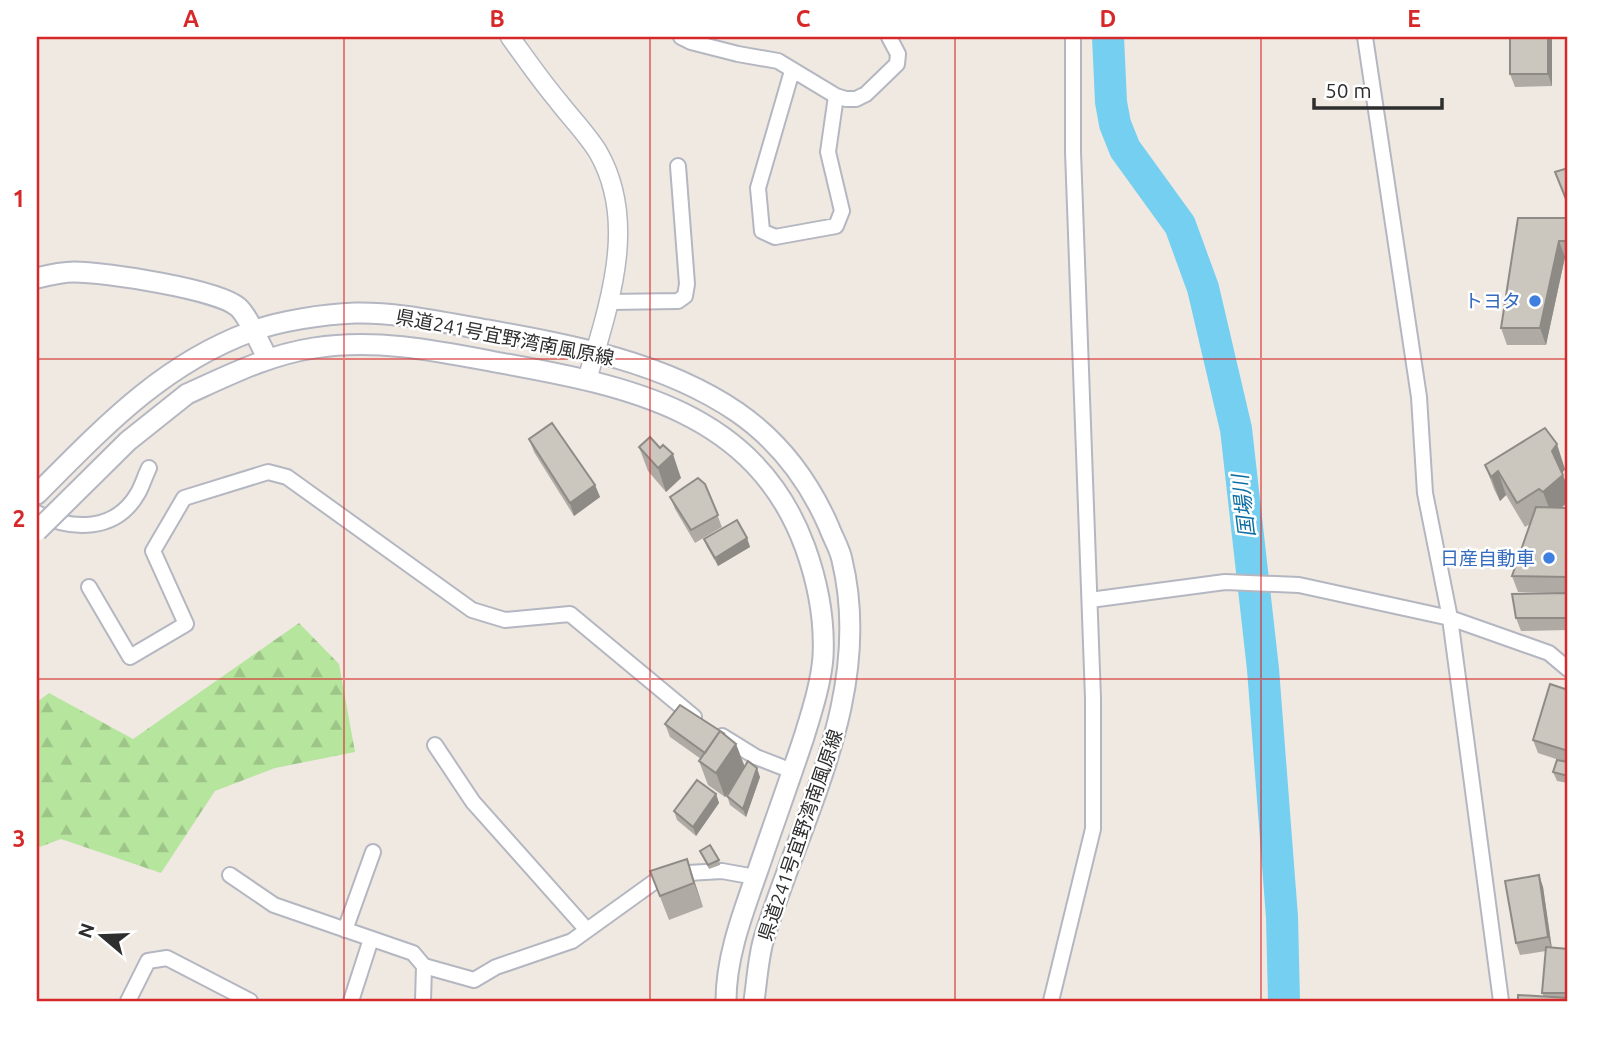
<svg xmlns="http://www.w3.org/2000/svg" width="1605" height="1038" font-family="Ubuntu,'Noto Sans JP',sans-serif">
<defs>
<pattern id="forest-firs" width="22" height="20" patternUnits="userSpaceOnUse" patternTransform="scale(1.75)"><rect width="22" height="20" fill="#b6e59e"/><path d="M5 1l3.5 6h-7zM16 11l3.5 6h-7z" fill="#9dc588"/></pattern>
</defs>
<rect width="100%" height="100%" fill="#efe9e1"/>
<path fill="url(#forest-firs)" d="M299 623 339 664 355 752 275 768 215 791 161 873 61 839 37 848V702L49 693 133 739Z"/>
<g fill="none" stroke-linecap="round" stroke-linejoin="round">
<path stroke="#75cff0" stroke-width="32" d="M1108 37 1111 102 1115 124 1125 149 1180 225 1203 288 1236 429 1263 669 1282 917 1284 1001"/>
<defs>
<path id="minor" d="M681 37 691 42 738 54 778 61 836 96 846 99H856L866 94 897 64 898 54 889 37
M1365 37 1419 397 1425 493 1450 618 1501 1001
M792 71 758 188 762 231 775 237 836 226 842 211 828 152 836 96
M609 302 678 301 685 296 687 284 678 166
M37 513C72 531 116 532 138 493 142 486 145 476 149 468
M89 587 130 657 186 624 153 551 184 498 268 472 287 477 472 610 505 620 570 614 694 717
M1090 600 1225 582 1299 585 1450 618 1549 653 1568 669
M722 736 756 757 792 771
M435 745 473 802 587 930
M230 875 274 905 413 953 424 966
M345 930 373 852
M128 1001 148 961 167 958 250 1001
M351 1001 371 939
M423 1001 424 966 474 980 496 967 572 941 654 882 688 873 722 871 755 877
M1051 1001 1093 829V698L1073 152V37"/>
<path id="tertiary" d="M510 37C526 59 541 81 558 101 571 118 587 134 598 152 639 223 608 307 587 380"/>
<path id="secondary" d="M37 278C49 275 61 272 74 272 104 272 217 289 238 307 249 317 260 345 268 359
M187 394C229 375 268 355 314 348 377 338 438 351 501 363 628 386 755 411 805 547 818 583 825 619 823 657 821 683 812 711 804 737 789 782 773 826 758 870 743 913 726 956 726 1001
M37 494C102 429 161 365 250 332 278 321 325 314 355 313 397 312 440 322 482 329 570 345 662 361 737 412 779 441 809 481 829 527 833 538 840 549 842 560 874 693 802 815 764 938 758 958 757 981 754 1001"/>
</defs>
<use href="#minor" stroke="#b4b7c1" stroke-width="18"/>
<use href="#tertiary" stroke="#b4b7c1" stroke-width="21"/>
<use href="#secondary" stroke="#b4b7c1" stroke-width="23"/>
<use href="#minor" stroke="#fff" stroke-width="14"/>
<use href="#tertiary" stroke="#fff" stroke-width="18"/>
<use href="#secondary" stroke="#fff" stroke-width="19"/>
<defs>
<path id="secondary-bridge" d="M37 531 128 441 187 394"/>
</defs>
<use href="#secondary-bridge" stroke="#b4b7c1" stroke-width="23" stroke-linecap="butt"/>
<use href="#secondary-bridge" stroke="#fff" stroke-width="19"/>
</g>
<path fill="#afaba4" d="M1510 37H1552V86L1515 87 1510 74Z
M1568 218V258L1565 257 1546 345H1507L1501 328Z
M529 439 595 485 600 497 574 516 534 452Z
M639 447 681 478 666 492 648 471Z
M1485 465 1565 469 1562 473V507L1568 508V630L1521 631 1516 618 1560 593 1518 592 1512 576 1530 524 1525 527 1506 495 1500 501 1494 489Z
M705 484 722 527 695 543 675 509 670 497Z
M747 538 750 547 718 566 707 547 704 539Z
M1568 690V783L1557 781 1553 772 1565 762 1538 753 1533 740Z
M665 724 725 735 736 744 745 767 760 777 746 817 730 805 727 796 737 780 725 797 708 785 699 761 701 759 670 737Z
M716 794 719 803 696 836 677 820 674 811Z
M700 851 719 860 720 865 709 869Z
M687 859 703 907 669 920 650 871Z
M1539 875 1543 887 1552 948 1568 949V1001L1544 997 1542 993 1546 951 1520 955 1516 943Z"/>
<path fill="#8e8b86" d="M1548 37H1552V86L1548 74Z
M1559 241 1565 257 1546 345 1540 328Z
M1557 444 1565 469 1561 475 1552 451Z
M673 454 681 478 666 492 658 468Z
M1498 471 1506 495 1500 501 1491 477Z
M1563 475 1568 488V502L1552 516 1543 492Z
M595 485 600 497 574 516 570 503Z
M747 538 750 547 718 566 715 558Z
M736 744 745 768 725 797 716 773Z
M757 768 760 777 746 817 743 809Z
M716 794 719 803 696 836 693 827Z
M687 859 703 907 694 883Z
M1539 875 1543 887 1552 950 1548 937Z"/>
<path fill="#cbc7bf" stroke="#8e8b86" stroke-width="2" d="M1510 37H1548V74H1510Z
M1568 168V204L1555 172Z
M1518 218H1568V241H1559L1540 328H1501Z
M552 423 595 485 570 503 529 439Z
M1545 428 1557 444 1552 451 1563 475 1543 492 1539 489 1517 503 1498 471 1491 477 1485 465Z
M650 437 660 448 663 445 673 454 658 468 639 447Z
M698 478 705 484 718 515 691 530 670 497Z
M1536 507 1568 508V577L1512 576Z
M737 520 747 538 715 558 704 539Z
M1568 593V618H1516L1512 594Z
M1550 684 1568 690V751L1533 740Z
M680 705 725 734 720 731 705 753 665 724Z
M720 731 736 744 716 773 699 761Z
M1557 760 1568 762V776L1553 772Z
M748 761 757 768 743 809 727 796Z
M697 780 716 794 693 827 674 811Z
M1568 825V841H1566Z
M710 845 719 860 708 865 700 851Z
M687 859 694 883 660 896 650 871Z
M1539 875 1548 937 1516 943 1505 881Z
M1546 947 1568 949V993H1542Z
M1518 995 1568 998V1001H1518Z"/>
<path fill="none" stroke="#d62828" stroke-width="2" stroke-opacity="0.55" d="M344 37V1001M650 37V1001M955 37V1001M1261 37V1001M37 359H1568M37 679H1568"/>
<g fill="#3f7fe0" stroke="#fff" stroke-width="2.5">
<circle cx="1535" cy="301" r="7"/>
<circle cx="1549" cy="558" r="7"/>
</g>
<g text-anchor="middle" stroke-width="5" stroke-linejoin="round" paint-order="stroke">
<g font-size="19" fill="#366cbe" stroke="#fff" text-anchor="end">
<text x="1521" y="308">トヨタ</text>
<text x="1535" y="565">日産自動車</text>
</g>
<g font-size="19" fill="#2e2e2e" stroke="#fff">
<text transform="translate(505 337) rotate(11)" y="7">県道241号宜野湾南風原線</text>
<text transform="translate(800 835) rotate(-71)" y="7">県道241号宜野湾南風原線</text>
</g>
<g font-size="21" font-style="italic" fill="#0d6fa3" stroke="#fff">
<text transform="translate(1244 506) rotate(-97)" y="7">国場川</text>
</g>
</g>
<rect width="1605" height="1038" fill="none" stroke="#ffffff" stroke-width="77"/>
<g transform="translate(102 936) rotate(289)" stroke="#ffffff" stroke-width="5" paint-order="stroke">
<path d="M0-5L12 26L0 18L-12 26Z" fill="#2e2e2e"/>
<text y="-10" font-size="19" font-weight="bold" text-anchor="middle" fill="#2e2e2e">N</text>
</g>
<path d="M1314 98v10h128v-10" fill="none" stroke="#2e2e2e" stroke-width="3.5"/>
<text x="1325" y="98" font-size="21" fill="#2e2e2e" stroke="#ffffff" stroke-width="5" paint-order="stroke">50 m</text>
<rect x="38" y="38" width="1528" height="962" fill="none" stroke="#d62828" stroke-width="2.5"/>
<g font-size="23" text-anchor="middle" font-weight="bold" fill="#d62828">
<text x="191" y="27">A</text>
<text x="497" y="27">B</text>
<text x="803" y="27">C</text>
<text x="1108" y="27">D</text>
<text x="1414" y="27">E</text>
<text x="19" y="207">1</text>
<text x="19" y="527">2</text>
<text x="19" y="847">3</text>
</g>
</svg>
